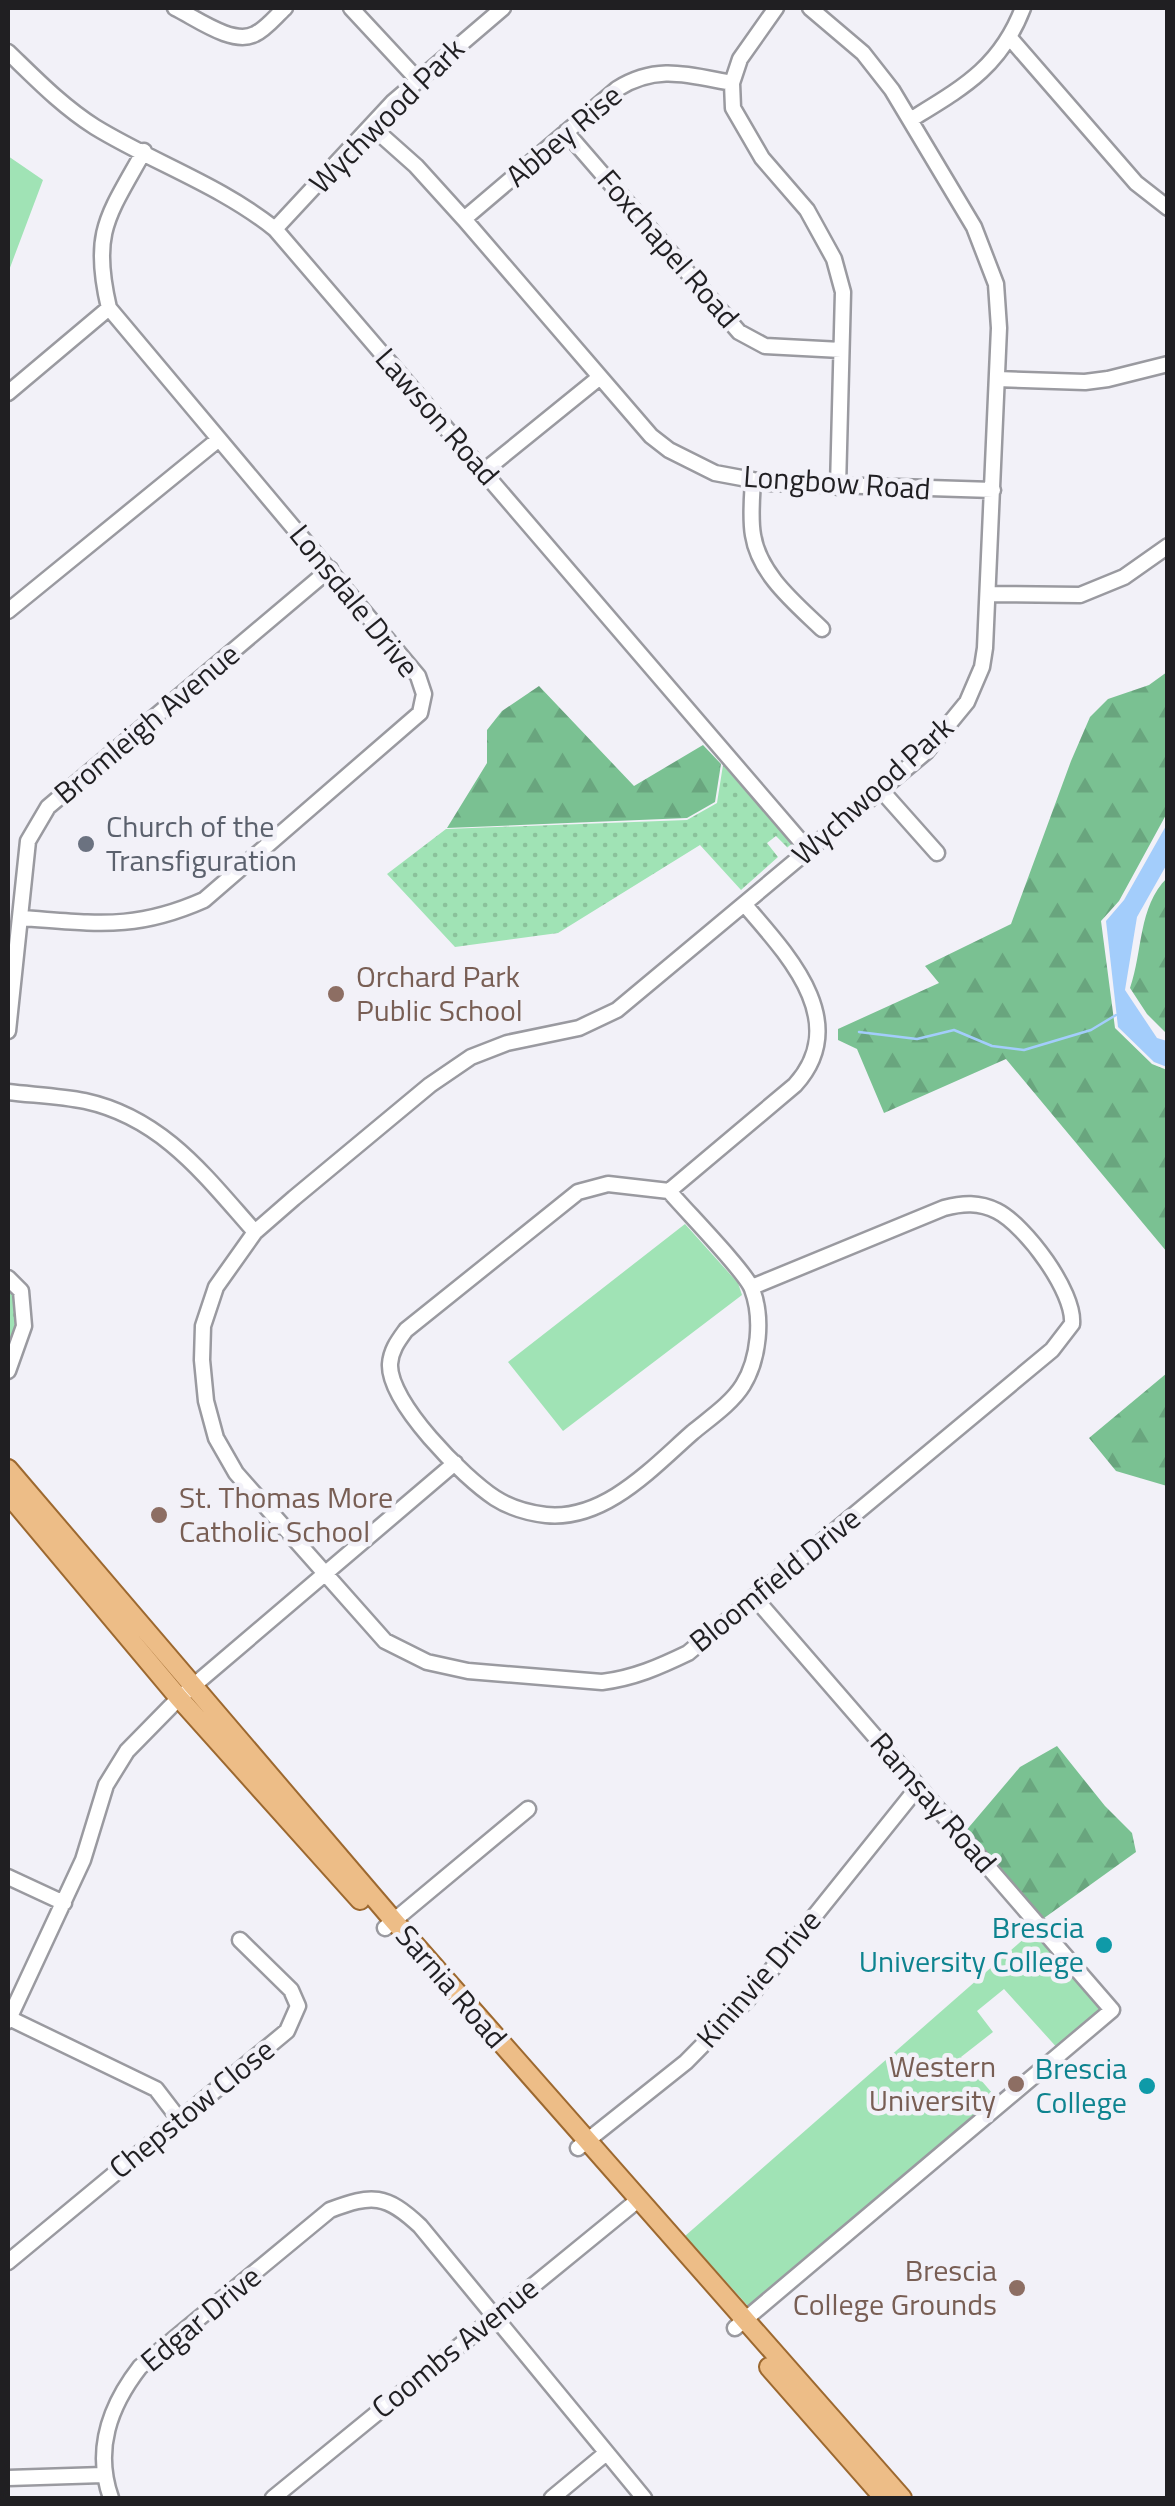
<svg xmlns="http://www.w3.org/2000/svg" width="1175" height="2506" font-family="'Titillium Web',sans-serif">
<defs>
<pattern id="forest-firs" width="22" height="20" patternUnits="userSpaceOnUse" patternTransform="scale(2.5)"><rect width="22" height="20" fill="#7ac192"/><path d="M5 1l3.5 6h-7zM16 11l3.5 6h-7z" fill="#69a57e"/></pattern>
<pattern id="park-dots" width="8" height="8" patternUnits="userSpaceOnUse" patternTransform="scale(2.5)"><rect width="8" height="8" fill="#a0e3b5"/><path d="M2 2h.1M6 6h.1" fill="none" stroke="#8ac29b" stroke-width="1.8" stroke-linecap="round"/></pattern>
</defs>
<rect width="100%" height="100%" fill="#f2f1f8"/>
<path fill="#a0e3b5" d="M8 156 43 180 8 273Z
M685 1224 738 1283 742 1295 563 1431 508 1362Z
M1035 1929 1099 2004 1100 2013 1060 2051 1004 1989 977 2011 993 2032 961 2057 999 2101 748 2306 685 2236Z"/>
<path fill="url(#forest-firs)" d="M1167 672V813L1119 901 1101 921 1115 1028 1152 1064 1167 1070V1252L1006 1059 884 1113 857 1049 838 1040V1029L939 983 925 966 1011 924 1071 761 1090 717 1108 699 1149 685Z
M539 686 634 786 703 745 721 764 715 802 687 818 447 828 487 763V730L502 711Z
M1167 878V1034L1147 1014 1130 988C1143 951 1138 907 1167 878Z
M1167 1373V1486L1116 1471 1089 1438Z
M1057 1746 1105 1806 1132 1833 1136 1852 1040 1921 964 1833 1020 1767Z"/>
<path fill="url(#park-dots)" d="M723 765 792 844 788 848 776 836 767 843 778 857 741 890 700 845 558 933 455 947 387 874 446 829 687 820 717 803Z
M8 1284C25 1305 17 1334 8 1357Z"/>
<path fill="#a3cdfb" d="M1167 824V864L1137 917 1125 990 1157 1038 1167 1041V1067L1154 1062 1118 1027 1106 921 1124 900Z"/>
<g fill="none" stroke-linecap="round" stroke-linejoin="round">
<path stroke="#a3cdfb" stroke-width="2.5" d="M859 1032 917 1039 954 1030 992 1046 1024 1050 1091 1030 1116 1015"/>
<defs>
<path id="minor" d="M175 8C196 18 233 46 255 34 266 29 276 16 285 8
M351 8 417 79
M776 8 740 59 732 83 733 108 762 158 807 210 834 259 843 292 838 487
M1010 38 1136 183 1168 208
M8 52C36 79 62 106 95 127 154 163 220 185 275 229L809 851
M910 120C962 88 1000 68 1023 8
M371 126 416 166 464 219 651 436 669 450 715 473 769 483 993 490
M566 132 739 332 765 346 841 350
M464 219 617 89C657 64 688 75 732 83
M275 229 393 102 503 8
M997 379 1085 382 1108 379 1168 364
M8 393 109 308
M484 471 600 377
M753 480C752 498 750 518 753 535 759 574 795 603 822 629
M989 594 1080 595 1124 577 1168 546
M8 611 219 439
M881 790 937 853
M21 918C95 923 134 931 204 900L420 713 424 694 418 676 109 308C91 232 108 216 144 151
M8 1031 28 841 48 807 330 569
M8 1092C33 1095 60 1096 85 1101 163 1118 206 1177 255 1232
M608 1184 669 1191C685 1210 746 1272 752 1289 763 1318 759 1359 743 1385 732 1403 710 1418 693 1432 653 1467 605 1521 546 1515 529 1513 509 1507 495 1498 464 1478 388 1402 390 1364 391 1350 398 1341 406 1330L578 1192Z
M669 1191 795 1085C852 1022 788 955 745 905
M8 1278 21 1291 24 1326 8 1371
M752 1287 944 1208C963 1203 979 1202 997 1211 1025 1225 1075 1292 1072 1324L1052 1350 688 1653C659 1667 634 1678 602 1682L468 1671 427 1662 385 1641 236 1473 216 1438 206 1401 202 1360 203 1326 216 1287 255 1232 294 1198 430 1085 471 1057 507 1043 579 1028 617 1010 926 752 967 702 982 667 985 648 999 328 996 284 974 227 892 90 863 53 810 8
M8 1877 64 1903
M385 1928 528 1809
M9 2018 156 2089 179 2119
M8 2021 83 1860 106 1785 127 1751 179 1698 455 1463
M578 2148 686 2062 748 1999 918 1787
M8 2262 287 2031 298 2006 291 1990 240 1940
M735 2328 1112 2010 754 1597
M8 2478 103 2475
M111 2498C94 2450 109 2407 140 2367L330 2210C372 2194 386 2194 420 2226L644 2498
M273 2498 638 2200
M552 2498 605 2454"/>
<path id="major" d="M8 1469 394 1921 902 2498
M8 1494 179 1698 360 1900
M769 2367 884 2498"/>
</defs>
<use href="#minor" stroke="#9a9aa0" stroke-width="19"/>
<use href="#major" stroke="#9d6930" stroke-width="22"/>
<use href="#minor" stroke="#fff" stroke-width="14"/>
<use href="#major" stroke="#edbd87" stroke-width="18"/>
</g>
<circle fill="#6b7280" stroke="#f2f1f8" stroke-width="4" cx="86" cy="844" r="10"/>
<g fill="#8d6e63" stroke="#f2f1f8" stroke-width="4">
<circle cx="336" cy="994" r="10"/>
<circle cx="159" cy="1515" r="10"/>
<circle cx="1016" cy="2084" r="10"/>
<circle cx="1017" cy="2288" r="10"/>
</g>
<g fill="#0f9aa8" stroke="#f2f1f8" stroke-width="4">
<circle cx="1104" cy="1945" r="10"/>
<circle cx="1147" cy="2086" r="10"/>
</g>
<g text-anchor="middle" stroke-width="9" stroke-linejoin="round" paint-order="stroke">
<g font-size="30" fill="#201f22" stroke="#f2f1f8">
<text transform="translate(387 116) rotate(-45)" y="10">Wychwood Park</text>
<text transform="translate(564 136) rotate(-40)" y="10">Abbey Rise</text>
<text transform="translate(668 249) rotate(49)" y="10">Foxchapel Road</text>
<text transform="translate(437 417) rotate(49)" y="10">Lawson Road</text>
<text transform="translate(837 483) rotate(4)" y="10">Longbow Road</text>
<text transform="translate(354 601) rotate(51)" y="10">Lonsdale Drive</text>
<text transform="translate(147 724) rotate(-40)" y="10">Bromleigh Avenue</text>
<text transform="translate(873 791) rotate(-42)" y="10">Wychwood Park</text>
<text transform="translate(775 1580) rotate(-39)" y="10">Bloomfield Drive</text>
<text transform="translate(933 1803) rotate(49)" y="10">Ramsay Road</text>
<text transform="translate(759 1979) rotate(-49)" y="10">Kininvie Drive</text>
<text transform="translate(451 1987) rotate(49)" y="10">Sarnia Road</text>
<text transform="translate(192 2109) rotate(-39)" y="10">Chepstow Close</text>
<text transform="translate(201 2319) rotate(-40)" y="10">Edgar Drive</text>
<text transform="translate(455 2348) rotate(-39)" y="10">Coombs Avenue</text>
</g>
<g font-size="30" fill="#5b616d" stroke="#f2f1f8" text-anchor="start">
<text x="106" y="837">Church of the<tspan x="106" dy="34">Transfiguration</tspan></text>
</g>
<g font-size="30" fill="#785e54" stroke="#f2f1f8" text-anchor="start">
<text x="356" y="987">Orchard Park<tspan x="356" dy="34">Public School</tspan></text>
<text x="179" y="1508">St. Thomas More<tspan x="179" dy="34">Catholic School</tspan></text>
<text x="996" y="2077" text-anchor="end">Western<tspan x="996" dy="34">University</tspan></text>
<text x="997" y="2281" text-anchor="end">Brescia<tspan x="997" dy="34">College Grounds</tspan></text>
</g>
<g font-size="30" fill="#0d838f" stroke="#f2f1f8" text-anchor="end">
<text x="1084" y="1938">Brescia<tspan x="1084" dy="34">University College</tspan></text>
<text x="1127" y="2079">Brescia<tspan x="1127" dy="34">College</tspan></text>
</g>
</g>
<rect width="1175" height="2506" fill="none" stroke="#201f22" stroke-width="20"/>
</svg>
